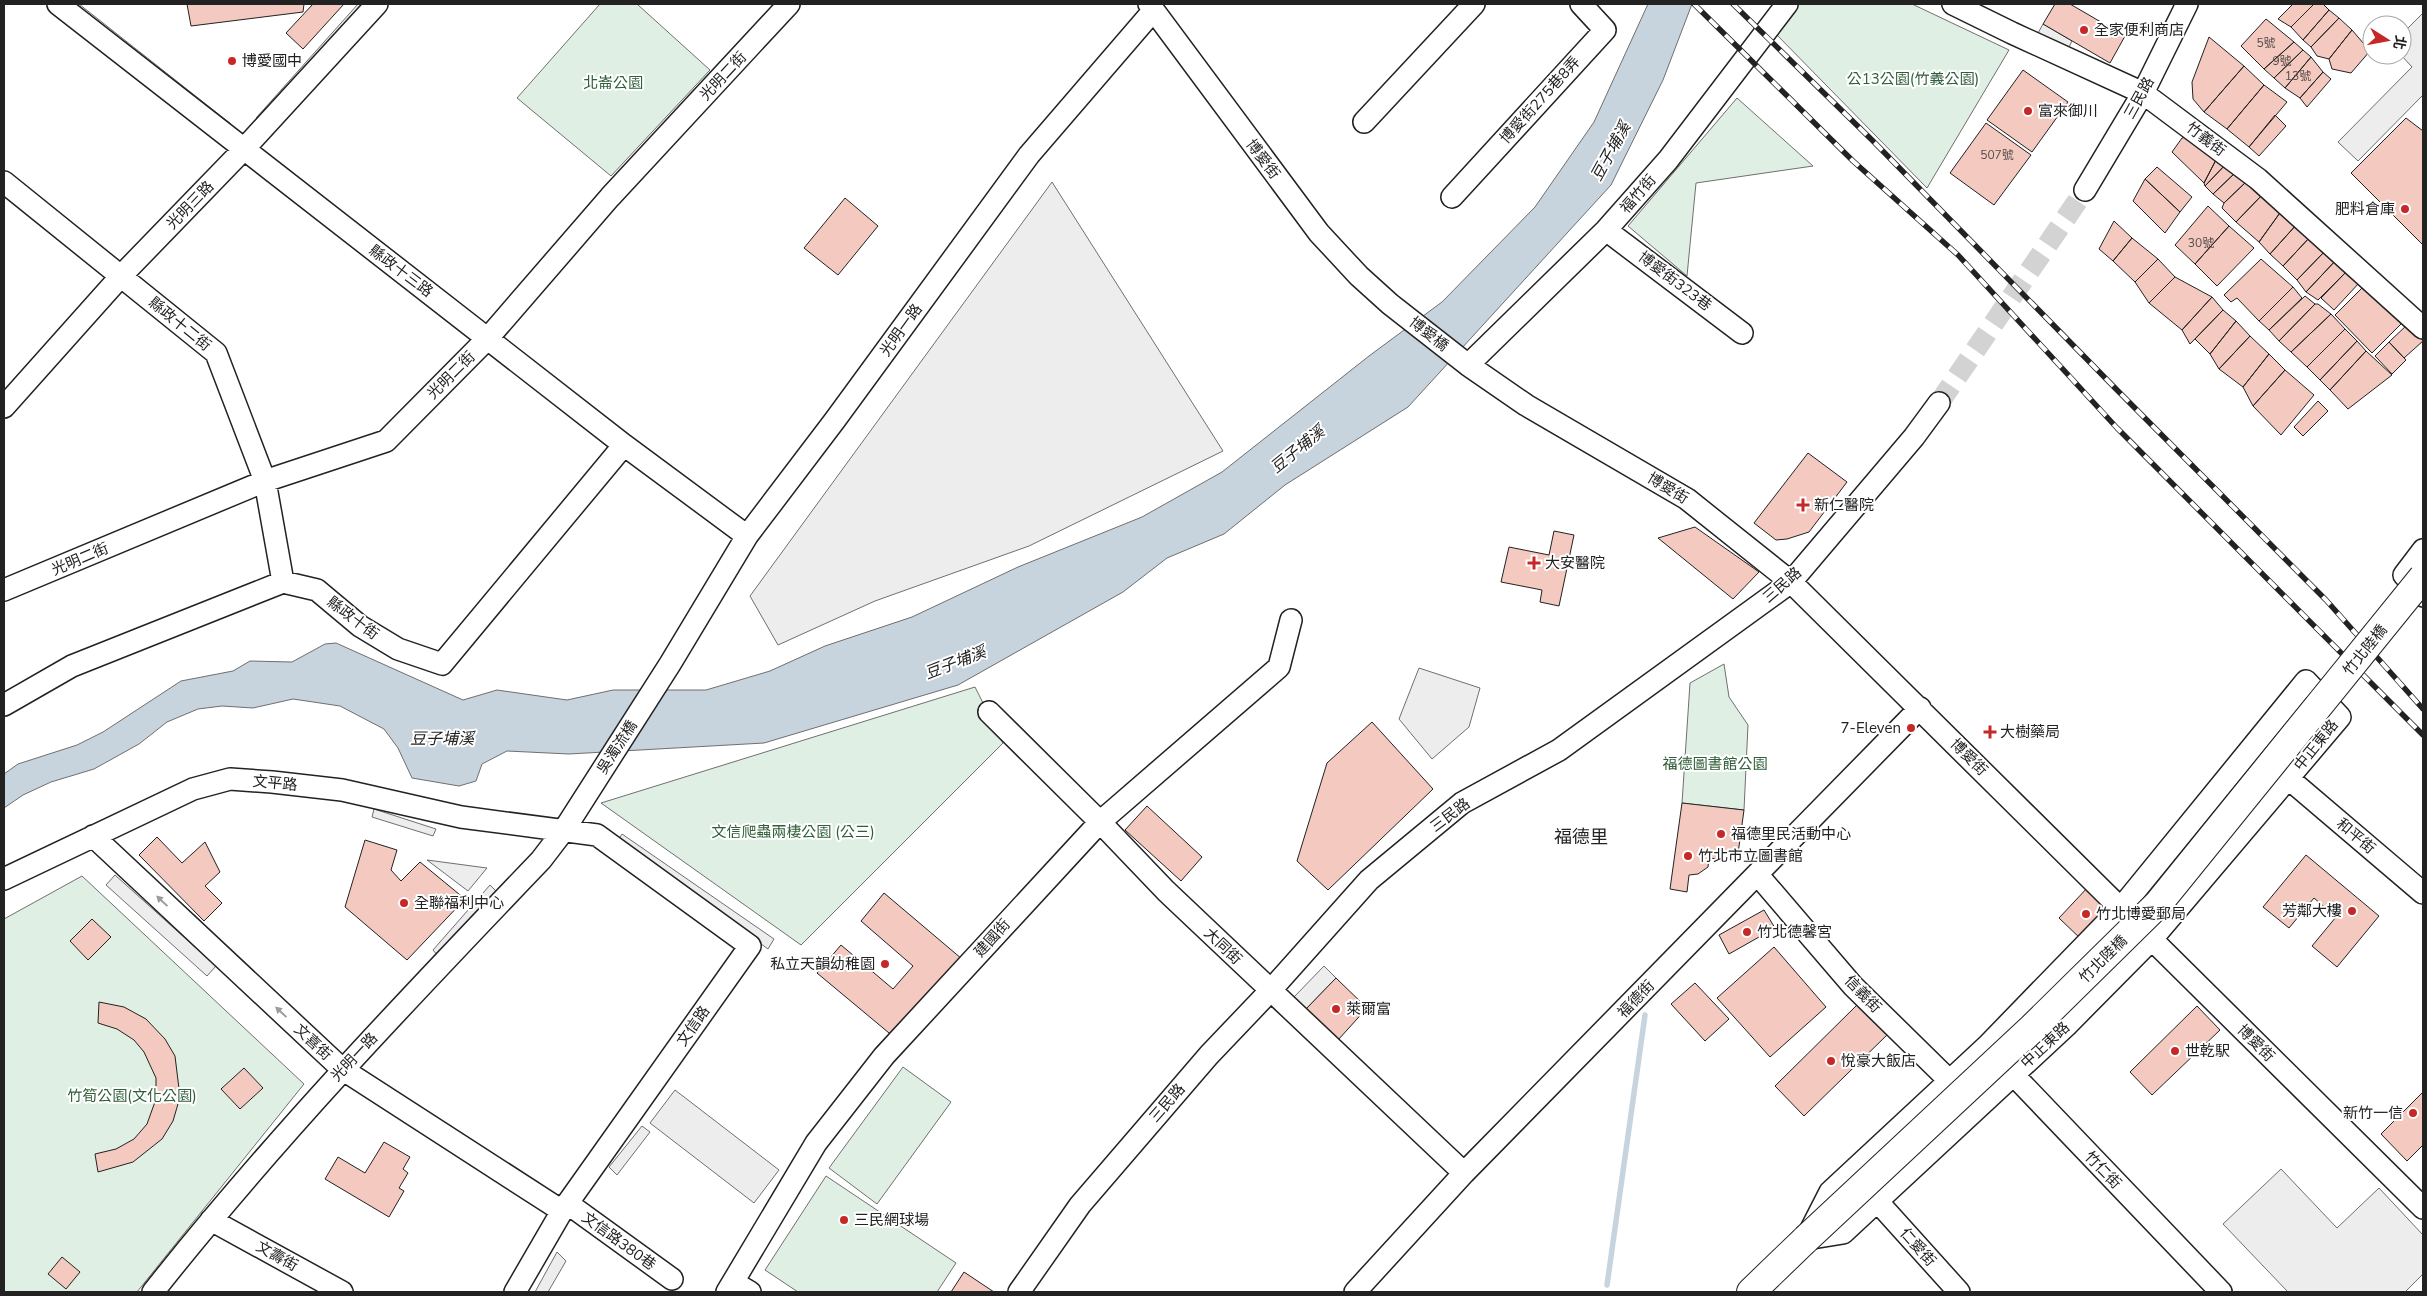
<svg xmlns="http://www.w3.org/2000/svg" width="2427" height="1296" font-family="'Nunito Sans','Noto Sans TC',sans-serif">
<rect width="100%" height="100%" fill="#fff"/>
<path fill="#e0efe3" stroke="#6f6f6f" d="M600 4H637L710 70 611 176 517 98Z
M1795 4H1912L2009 50 1927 188 1775 33Z
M1737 98 1813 166 1696 183 1687 276 1628 226Z
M1724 664 1729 697 1748 725 1744 810 1682 803 1690 683Z
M975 687 1003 743 801 945 601 803Z
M82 876 304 1084 137 1292H4V919Z
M903 1067 951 1102 877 1204 829 1168Z
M826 1176 956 1263 937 1292H798L765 1270Z"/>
<path fill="#ededed" stroke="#6f6f6f" d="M68 4H79L231 124 226 128Z
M358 4H366L260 121 256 118Z
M2423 13V95L2358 161 2338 142 2412 67 2401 55 2402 34Z
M2043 24 2072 41 2067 51 2037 35Z
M1052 182 1223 451 1029 546 875 601 778 645 750 596Z
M1419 668 1480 688 1469 727 1432 759 1399 719Z
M374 809 436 829 433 836 372 817Z
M622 834 774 939 768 949 618 840Z
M427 860 487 868 468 891Z
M115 875 216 966 207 976 106 885Z
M490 885 496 891 438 956 433 950Z
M1324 966 1336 978 1306 1009 1294 997Z
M675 1090 779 1170 754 1203 650 1123Z
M642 1126 650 1132 617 1175 609 1167Z
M2281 1169 2337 1228 2379 1188 2423 1235V1274L2405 1292H2288L2223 1224Z
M557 1252 566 1261 548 1292H535Z"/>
<path fill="#c7d3dd" stroke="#6f6f6f" d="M1648 4H1692L1663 80 1611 185 1408 407 1285 485 1224 534 1167 558 1123 592 958 685 764 743 569 754 507 751 482 764 476 781 459 786 412 778 398 748 384 729 340 706 293 699 253 708 222 706 198 709 167 722 139 744 94 769 51 782 23 795 4 808V774L18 764 77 745 103 732 181 681 233 671 250 661 292 662 325 644 336 643 463 700 497 690 567 700 613 690H706L770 671 825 646 912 617 1018 567 1142 517 1222 472 1369 356 1442 302 1535 207 1594 122Z"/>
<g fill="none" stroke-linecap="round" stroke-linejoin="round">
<path stroke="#c7d3dd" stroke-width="5.5" d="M1607 1285 1645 1015"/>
</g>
<path fill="#f3c9c0" stroke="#222" d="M187 4H304L303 12 191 26Z
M313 4H344L303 49 286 33Z
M2055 4H2070L2125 36 2110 63 2043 24Z
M2293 4H2314L2291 27 2278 19Z
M2314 4H2323L2329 10 2303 40 2291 27Z
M2329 10 2339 18 2311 47 2303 40Z
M2339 18 2352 30 2329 59 2317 56 2311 47Z
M2266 19 2294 42 2264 69 2241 46Z
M2352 30 2370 51 2351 73 2332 69 2329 59Z
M2209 37 2244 66 2204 112 2193 99 2192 82Z
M2294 42 2303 50 2274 78 2264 69Z
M2303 50 2311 57 2285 88 2274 78Z
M2311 57 2323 72 2300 98 2285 88Z
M2244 66 2264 85 2227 129 2204 112Z
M2023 70 2068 102 2032 152 1987 120Z
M2323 72 2331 79 2307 107 2300 98Z
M2264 85 2287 102 2249 147 2227 129Z
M2275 115 2286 126 2259 156 2249 147Z
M2406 118 2423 131V245L2351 173Z
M1986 123 2031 155 1994 205 1950 173Z
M2197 135 2218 156 2204 183 2172 152 2182 138Z
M2218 156 2227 163 2205 186 2204 183Z
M2227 163 2236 172 2213 194 2205 186Z
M2157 167 2192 197 2180 212 2145 179Z
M2236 172 2247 181 2224 203 2213 194Z
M2145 179 2180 212 2165 233 2133 201Z
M2247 181 2263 194 2236 222 2222 208 2224 203Z
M2263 194 2282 210 2259 242 2236 222Z
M845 198 878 226 838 275 804 248Z
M2208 206 2229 226 2195 264 2175 245Z
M2282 210 2297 224 2270 254 2259 242Z
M2114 221 2132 238 2113 261 2099 249Z
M2297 224 2310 237 2283 266 2270 254Z
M2229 226 2254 248 2217 286 2195 264Z
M2310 237 2326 250 2297 280 2283 266Z
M2132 238 2158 259 2135 282 2113 261Z
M2326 250 2337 259 2306 292 2297 280Z
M2158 259 2175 277 2149 303 2135 282Z
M2261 259 2293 287 2259 321 2237 298 2231 302 2224 295Z
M2337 259 2348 270 2318 300 2306 292Z
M2348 270 2360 282 2334 310 2321 298Z
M2175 277 2212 297 2182 330 2149 303Z
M2293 287 2302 298 2269 330 2259 321Z
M2363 287 2404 321 2372 353 2335 315Z
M2305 296 2315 304 2279 341 2269 330Z
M2212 297 2223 310 2190 344 2182 330Z
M2315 304H2318L2331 314 2291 352 2279 341Z
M2223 310 2236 321 2210 354 2195 339Z
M2331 314 2345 329 2307 367 2291 352Z
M2236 321 2250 336 2219 369 2210 354Z
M2408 324 2423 341 2404 358 2389 342Z
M2345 329 2357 341 2320 380 2307 367Z
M2250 336 2269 354 2243 387 2219 369Z
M2357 341 2366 351 2330 390 2320 380Z
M2389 342 2406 360 2392 374 2375 356Z
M2366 351 2392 375 2348 409 2330 390Z
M2269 354 2285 370 2253 406 2243 387Z
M2285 370 2314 395 2281 435 2253 406Z
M2318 401 2328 411 2303 436 2294 427Z
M1808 453 1847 482 1809 532 1787 539 1776 540 1754 523Z
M1695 527 1759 572 1733 599 1658 538Z
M1554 531 1574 535 1559 606 1540 602 1542 590 1501 582 1509 547 1549 555Z
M1372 722 1433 789 1328 890 1297 861 1327 763Z
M1682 803 1744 810 1737 861 1709 858 1708 867 1698 874 1689 875 1687 892 1670 889Z
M1147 806 1202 857 1181 881 1125 830Z
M157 837 182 863 205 842 220 872 205 886 222 903 204 921 139 855Z
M365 840 397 850 391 870 401 881 420 862 465 899 407 960 345 907Z
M2306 855 2379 916 2337 967 2312 946 2336 917 2314 898 2289 928 2263 907Z
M2089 886 2113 909 2083 941 2059 918Z
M884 893 962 959 895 1038 817 973 841 945 893 989 913 966 861 921Z
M1764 910 1775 928 1729 954 1719 935Z
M92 919 111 937 88 960 70 941Z
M1774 947 1826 1007 1770 1057 1717 998Z
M1336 978 1367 1008 1338 1040 1306 1009Z
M1695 983 1729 1019 1705 1041 1671 1004Z
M99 1002 124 1007 146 1019 165 1039 175 1056 180 1097 173 1121 162 1139 133 1162 98 1172 95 1154 116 1149 134 1139 147 1124 156 1099V1078L144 1052 134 1040 117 1029 98 1023Z
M1857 1005 1887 1035 1804 1116 1775 1086Z
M2197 1006 2220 1030 2152 1095 2130 1072Z
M244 1068 263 1088 240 1109 221 1089Z
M2423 1092V1145L2407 1161 2381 1134Z
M384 1142 410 1157 403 1169 408 1173 399 1188 404 1191 389 1217 325 1179 338 1157 365 1173Z
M62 1257 80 1272 66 1289 48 1274Z
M964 1272 994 1292H951Z"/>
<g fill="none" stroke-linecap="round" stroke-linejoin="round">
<path stroke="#d3d3d3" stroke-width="21" stroke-dasharray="21 11" stroke-linecap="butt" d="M1939 403 2085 190"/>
<defs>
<path id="minor" d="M58 4 624 445 747 536
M1149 4 1319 233 1359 276 1390 304 1468 365 1526 405 1687 499 1791 582 2423 1208
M1953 4 2012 33 2143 93 2258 179 2423 328
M1364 122 1474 4
M4 182 216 353 265 481 283 582
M2085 190 2143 93 2187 4
M1452 197 1605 30 1581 4
M1606 230 1742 333
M1468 365 1606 230 1668 160 1787 4
M4 407 121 276 243 150 377 4
M2423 550 2404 575 2423 596
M4 590 265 481 386 441 488 338 610 197 789 4
M2306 681 2340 717 2152 939 2066 1026 1843 1233 1806 1239 1830 1192 1987 1046 2121 908Z
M4 705 72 666 283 582 317 590 360 626 398 649 442 664 624 445
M989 712 1100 822 1166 891 1464 1173
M2289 779 2423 893
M93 836 342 1069 562 1211
M1757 874 1853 986 1960 1091
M4 879 193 789 230 779 272 782 342 790 461 817 597 835 750 946 562 1211 515 1292
M2004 1065 2221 1292
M1877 1201 1959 1292
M567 1203 672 1279
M211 1220 342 1292
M733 1282 750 1292
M153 1292C273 1140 407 1000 541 860L564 830 670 664 747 536 835 420 1029 155 1153 11
M727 1292 816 1143 884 1056 1100 822 1279 667 1291 620
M1019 1292 1080 1205 1209 1055 1270 991 1369 880 1462 803 1559 750 1791 582 1914 437 1939 403
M1355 1292 1464 1173 1920 708"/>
<path id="major" d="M1751 1292 1806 1239"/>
</defs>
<use href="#minor" stroke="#222" stroke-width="24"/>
<use href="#major" stroke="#222" stroke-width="30"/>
<use href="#minor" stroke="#fff" stroke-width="21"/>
<use href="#major" stroke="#fff" stroke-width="28"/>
<defs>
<path id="rail" d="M1694 4 1853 161 1958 255 2117 428 2423 735
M1733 4 1872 140 2117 390 2326 600 2423 709"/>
</defs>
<use href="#rail" stroke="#222" stroke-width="5.5"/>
<use href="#rail" stroke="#fff" stroke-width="4" stroke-dasharray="11" stroke-linecap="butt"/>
<defs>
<path id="major-bridge" d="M1806 1239 2032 1028 2158 904 2423 577"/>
</defs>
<use href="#major-bridge" stroke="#222" stroke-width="30" stroke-linecap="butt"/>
<use href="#major-bridge" stroke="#fff" stroke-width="28"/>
</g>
<defs><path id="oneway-solid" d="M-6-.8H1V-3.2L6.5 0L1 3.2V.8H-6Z" transform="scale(1.25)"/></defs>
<g fill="#9c9c9c">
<use href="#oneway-solid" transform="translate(162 901) rotate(-137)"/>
<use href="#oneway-solid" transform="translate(281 1012) rotate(-137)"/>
</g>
<g fill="#c62828" stroke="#fff" stroke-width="2">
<circle cx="2084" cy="30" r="5"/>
<circle cx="232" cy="61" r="5"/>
<circle cx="2028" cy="111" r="5"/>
<circle cx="2405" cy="209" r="5"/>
<path d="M1800.5 497.5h5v5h5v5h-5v5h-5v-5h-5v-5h5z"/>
<path d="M1531.5 555.5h5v5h5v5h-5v5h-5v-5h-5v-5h5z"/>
<circle cx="1911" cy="728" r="5"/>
<path d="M1987.5 724.5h5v5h5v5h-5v5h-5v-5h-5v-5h5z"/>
<circle cx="1721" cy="834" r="5"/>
<circle cx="1688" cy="856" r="5"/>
<circle cx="404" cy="903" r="5"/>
<circle cx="2352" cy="911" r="5"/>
<circle cx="2086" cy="914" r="5"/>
<circle cx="1747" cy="932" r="5"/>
<circle cx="885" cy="964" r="5"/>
<circle cx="1336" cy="1009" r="5"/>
<circle cx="2175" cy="1051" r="5"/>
<circle cx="1831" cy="1061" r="5"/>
<circle cx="2413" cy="1113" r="5"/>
<circle cx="844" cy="1220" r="5"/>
</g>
<g text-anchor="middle" stroke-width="4" stroke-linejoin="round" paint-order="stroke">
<g font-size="12" fill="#564c4a">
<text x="2266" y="47">5號</text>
<text x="2282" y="65">9號</text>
<text x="2298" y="80">13號</text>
<text x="1997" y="159">507號</text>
<text x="2201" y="247">30號</text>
</g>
<g font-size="15" fill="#222" stroke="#fff" text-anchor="start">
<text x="2094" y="35">全家便利商店</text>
<text x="242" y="66">博愛國中</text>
<text x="2038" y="116">富來御川</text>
<text x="2395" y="214" text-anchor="end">肥料倉庫</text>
<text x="1814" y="510">新仁醫院</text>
<text x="1545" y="568">大安醫院</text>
<text x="1901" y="733" text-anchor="end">7-Eleven</text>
<text x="2000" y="737">大樹藥局</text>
<text x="1731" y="839">福德里民活動中心</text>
<text x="1698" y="861">竹北市立圖書館</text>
<text x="414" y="908">全聯福利中心</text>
<text x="2342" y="916" text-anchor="end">芳鄰大樓</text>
<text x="2096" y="919">竹北博愛郵局</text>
<text x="1757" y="937">竹北德馨宮</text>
<text x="875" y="969" text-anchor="end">私立天韻幼稚園</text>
<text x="1346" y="1014">萊爾富</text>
<text x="2185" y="1056">世乾駅</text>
<text x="1841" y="1066">悅豪大飯店</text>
<text x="2403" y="1118" text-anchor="end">新竹一信</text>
<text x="854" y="1225">三民網球場</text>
</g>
<g font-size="15" fill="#222" stroke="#fff">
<text transform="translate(723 76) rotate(-47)" y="5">光明二街</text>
<text transform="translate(2139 98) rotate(-61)" y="5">三民路</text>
<text transform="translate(1540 100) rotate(-48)" y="5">博愛街275巷8弄</text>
<text transform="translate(2206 139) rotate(37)" y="5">竹義街</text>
<text transform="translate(1263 159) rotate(53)" y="5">博愛街</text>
<text transform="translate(1638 194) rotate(-49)" y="5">福竹街</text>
<text transform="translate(190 205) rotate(-46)" y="5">光明三路</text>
<text transform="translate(401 271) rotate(37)" y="5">縣政十三路</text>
<text transform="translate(1675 281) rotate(37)" y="5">博愛街323巷</text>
<text transform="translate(180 324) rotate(39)" y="5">縣政十二街</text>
<text transform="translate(901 330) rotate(-54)" y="5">光明一路</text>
<text transform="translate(1429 334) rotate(38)" y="5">博愛橋</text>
<text transform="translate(451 375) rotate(-45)" y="5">光明二街</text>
<text transform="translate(1668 488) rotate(31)" y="5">博愛街</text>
<text transform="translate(80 559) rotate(-23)" y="5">光明二街</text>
<text transform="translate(1782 585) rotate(-41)" y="5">三民路</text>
<text transform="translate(353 618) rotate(37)" y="5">縣政十街</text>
<text transform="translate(2365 650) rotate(-51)" y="5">竹北陸橋</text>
<text transform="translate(2316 745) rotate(-51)" y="5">中正東路</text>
<text transform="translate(617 747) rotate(-57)" y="5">吳濁流橋</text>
<text transform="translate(1969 757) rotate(45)" y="5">博愛街</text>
<text transform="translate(275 783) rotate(5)" y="5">文平路</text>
<text transform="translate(1450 815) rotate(-37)" y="5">三民路</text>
<text transform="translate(2356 836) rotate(40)" y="5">和平街</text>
<text transform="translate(992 938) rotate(-48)" y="5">建國街</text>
<text transform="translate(1223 946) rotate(44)" y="5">大同街</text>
<text transform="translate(2103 959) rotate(-45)" y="5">竹北陸橋</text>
<text transform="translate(1863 994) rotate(46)" y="5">信義街</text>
<text transform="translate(1636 999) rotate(-46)" y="5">福德街</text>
<text transform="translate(693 1026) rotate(-55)" y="5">文信路</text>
<text transform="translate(313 1042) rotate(43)" y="5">文喜街</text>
<text transform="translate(2256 1043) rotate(45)" y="5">博愛街</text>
<text transform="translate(2045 1045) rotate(-43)" y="5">中正東路</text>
<text transform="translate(354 1057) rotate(-47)" y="5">光明一路</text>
<text transform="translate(1167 1103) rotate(-49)" y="5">三民路</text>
<text transform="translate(2103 1170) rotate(46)" y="5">竹仁街</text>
<text transform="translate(619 1241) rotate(36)" y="5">文信路380巷</text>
<text transform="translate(1918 1247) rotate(48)" y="5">仁愛街</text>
<text transform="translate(277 1256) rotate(29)" y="5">文壽街</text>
</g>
<g font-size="15" fill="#2f5e38" stroke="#fff">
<text x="1913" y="84">公13公園(竹義公園)</text>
<text x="613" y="88">北崙公園</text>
<text x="1715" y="769">福德圖書館公園</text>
<text x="793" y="837">文信爬蟲兩棲公園 (公三)</text>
<text x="132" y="1101">竹筍公園(文化公園)</text>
</g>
<g font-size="16" font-style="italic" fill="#222" stroke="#fff">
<text transform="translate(1610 151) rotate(-61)" y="6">豆子埔溪</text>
<text transform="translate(1297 449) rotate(-39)" y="6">豆子埔溪</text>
<text transform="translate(955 662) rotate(-21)" y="6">豆子埔溪</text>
<text x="442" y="744">豆子埔溪</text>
</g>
<g font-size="18" fill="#222" stroke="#fff">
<text x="1581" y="843">福德里</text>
</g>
</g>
<rect width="2427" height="1296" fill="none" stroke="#222222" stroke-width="10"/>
<g transform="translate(2387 40) rotate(101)"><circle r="24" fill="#ffffff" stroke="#a7a7a7"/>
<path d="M0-4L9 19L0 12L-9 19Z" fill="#c62828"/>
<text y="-8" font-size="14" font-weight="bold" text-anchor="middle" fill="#222222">北</text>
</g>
</svg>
